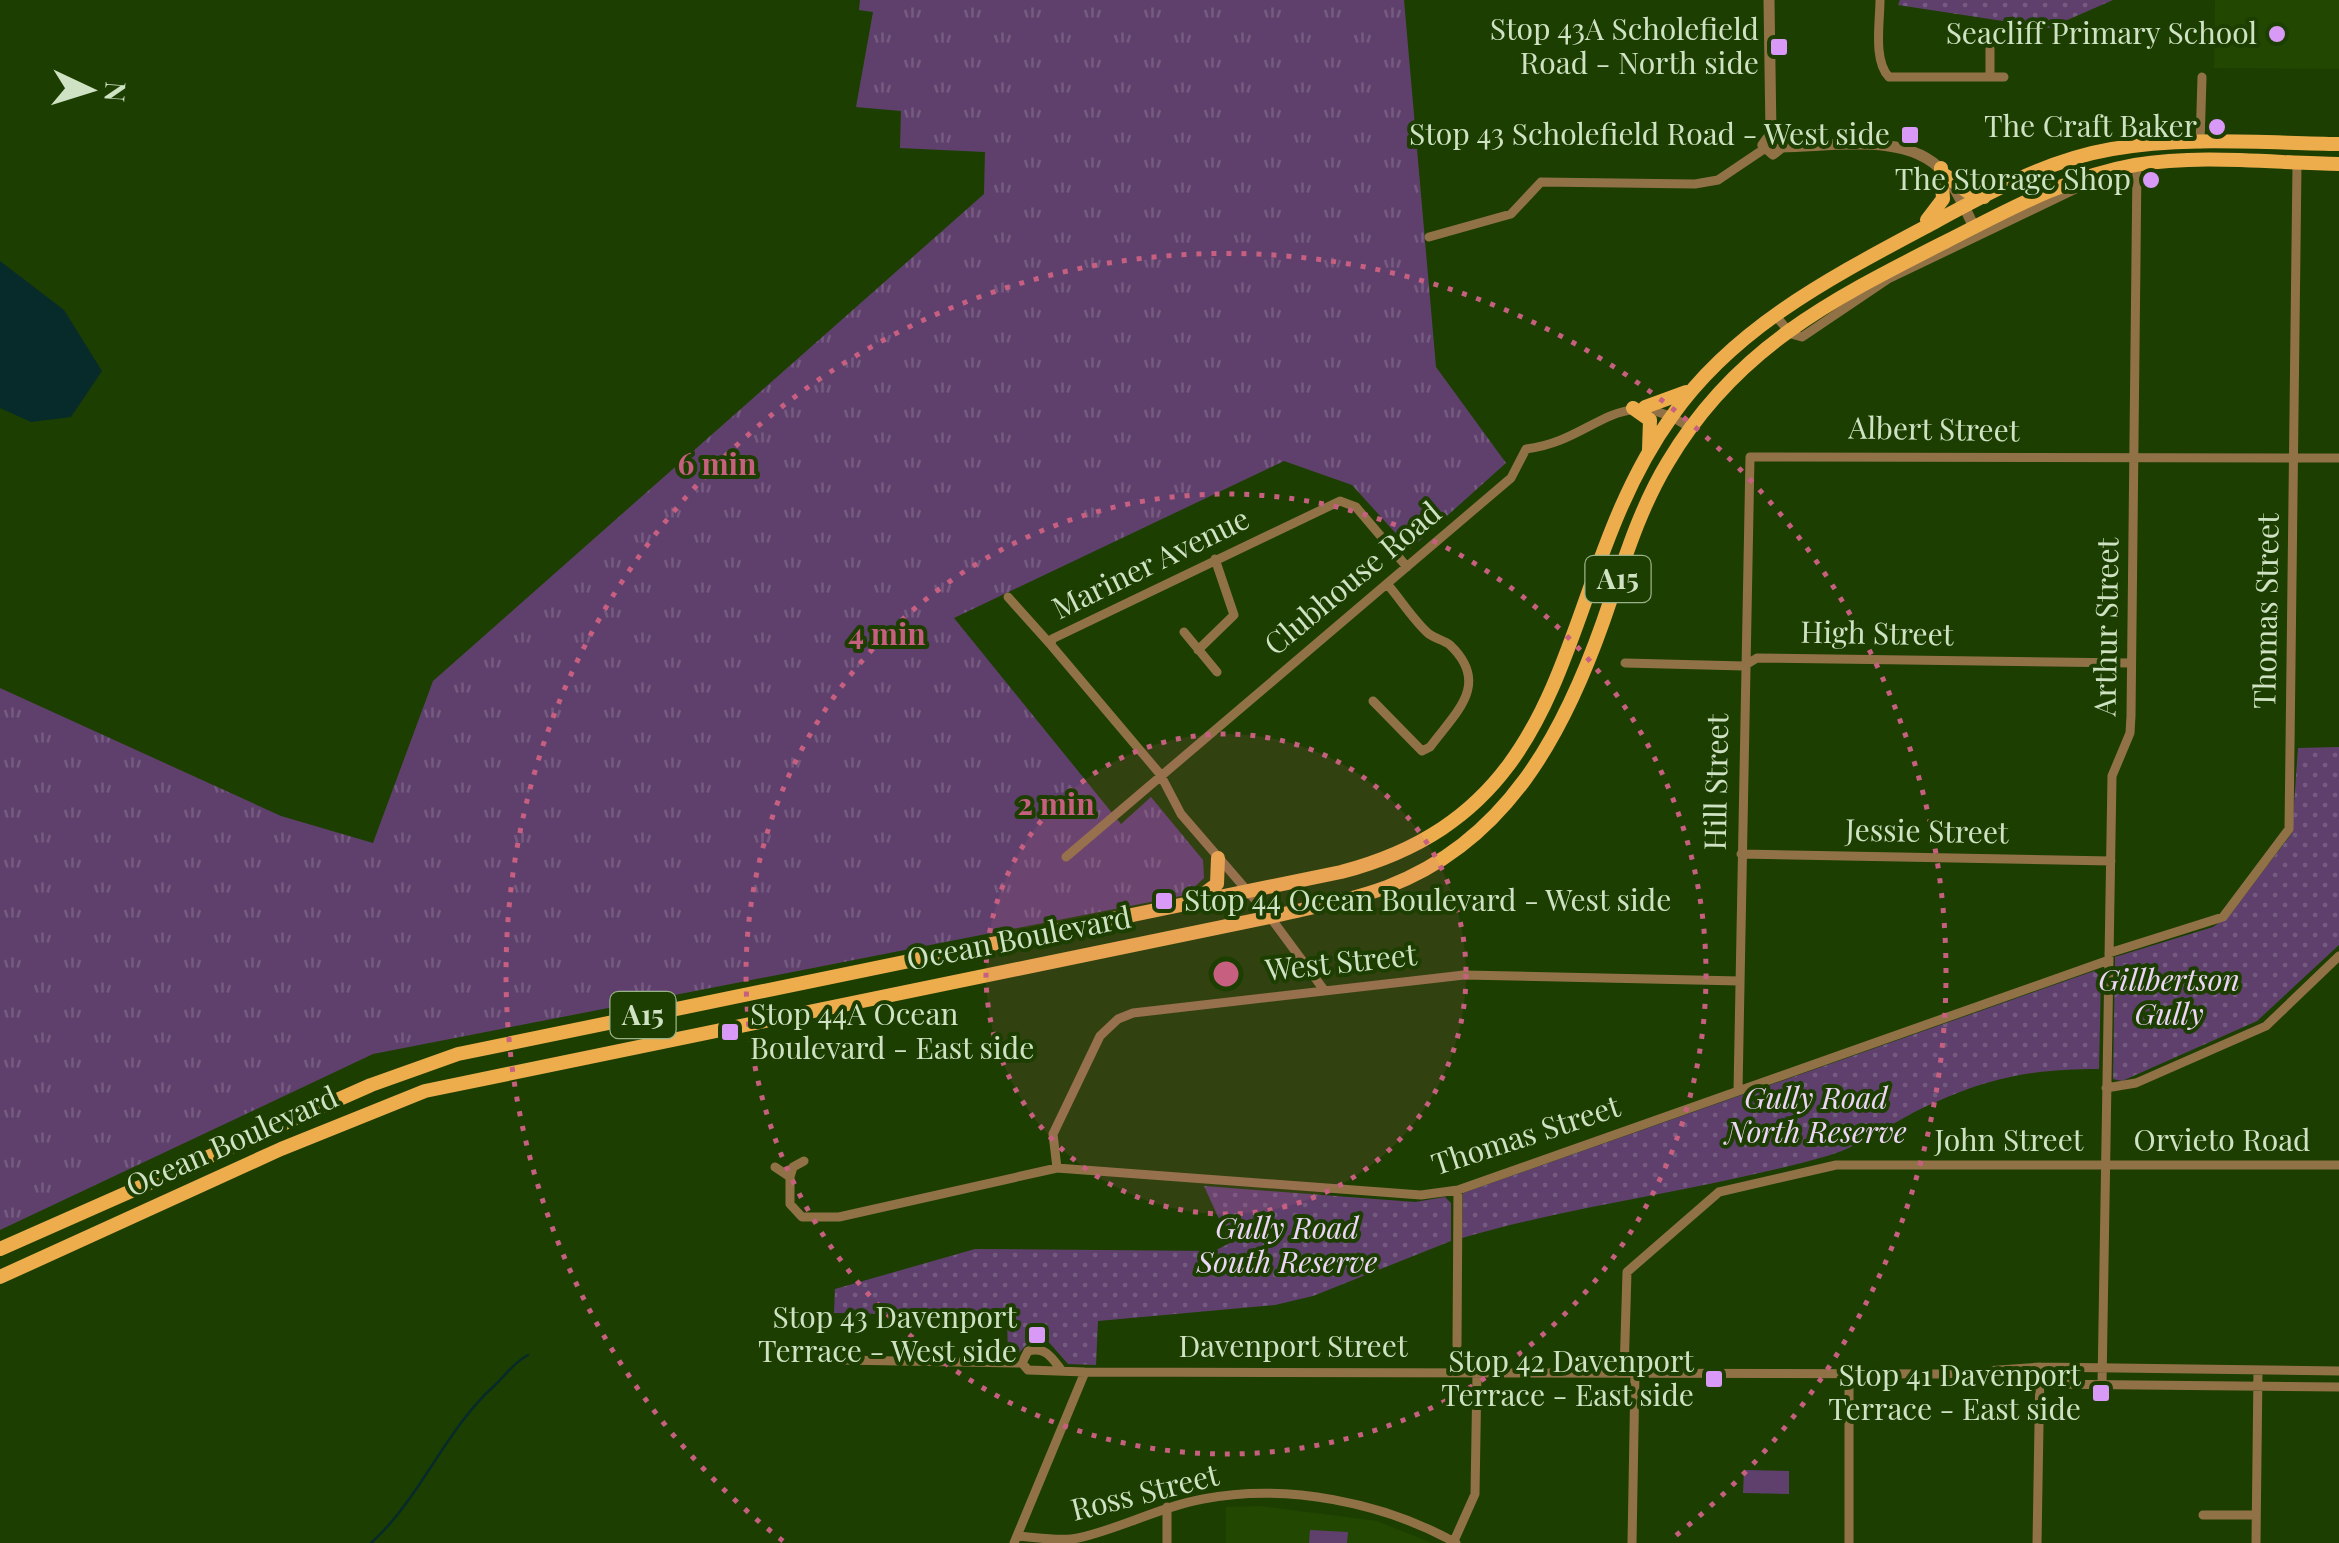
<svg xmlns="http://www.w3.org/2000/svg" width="2339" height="1543" font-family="'Playfair Display',serif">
<defs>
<pattern id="grass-tufts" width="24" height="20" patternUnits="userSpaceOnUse" patternTransform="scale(2.5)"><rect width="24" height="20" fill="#5f406d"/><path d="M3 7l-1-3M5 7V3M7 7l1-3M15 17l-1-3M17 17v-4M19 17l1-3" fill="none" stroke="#755b80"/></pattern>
<pattern id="park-dots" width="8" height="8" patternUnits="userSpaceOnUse" patternTransform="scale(2.5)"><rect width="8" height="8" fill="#5f406d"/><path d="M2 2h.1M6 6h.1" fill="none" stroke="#755b80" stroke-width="1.8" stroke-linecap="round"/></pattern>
</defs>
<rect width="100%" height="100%" fill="#1d3e01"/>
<path fill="#224700" d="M2215 0H2339V69L2214 68Z
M1261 1506 1377 1521 1432 1543H1226V1507Z"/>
<path fill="url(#grass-tufts)" d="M860 0H1404L1436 367 1506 463 1410 549 1352 485 1284 461 954 618 1121 824 1151 797 1203 860 1204 878 1186 895 373 1054 0 1230V688L281 816 373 843 433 681 984 194 985 152 900 148 901 111 856 107 873 12 859 10Z"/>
<path fill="url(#park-dots)" d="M1900 0H2113L2049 28 1898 5Z
M2339 747V945L2257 1021 2122 1081 2113 1079 2115 957 2213 927 2229 916 2292 833 2298 748Z
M2094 971 2101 977 2099 1069C2036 1069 1994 1076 1936 1102 1899 1117 1865 1145 1827 1156 1707 1190 1583 1203 1462 1238L1463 1193Z
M1204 1186 1415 1202 1445 1197 1451 1203V1241L1313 1296 1275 1305 1098 1321 1096 1365 1068 1364 1046 1339 1032 1338 1015 1358H1008L1007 1316 834 1313 835 1289 975 1249 1214 1251 1230 1243Z"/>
<path fill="#5f406d" d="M1744 1470 1789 1471V1494L1743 1493Z
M1310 1530 1348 1532 1347 1543H1309Z"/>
<path fill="#072b2a" d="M0 261 64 310 102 371 71 417 31 422 0 408Z"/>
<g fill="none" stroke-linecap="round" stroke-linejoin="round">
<path stroke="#072b2a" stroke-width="2.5" d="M371 1543C421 1498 444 1431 494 1386 507 1374 513 1363 528 1355"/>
<path stroke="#917247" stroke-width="9" d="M1880 0C1880 22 1873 61 1889 77H2004
M1990 77V49
M2200 144 2202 77
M1429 237 1511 214 1541 182 1695 184 1718 180 1764 149
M1775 315 1791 334 1802 337 1888 279 2080 187
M1008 597 1051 645
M1184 632 1217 672
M1198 650 1234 615 1215 559
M1625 663 1744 666 1757 658 2131 663
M1373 701 1422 751 1430 747C1456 712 1491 684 1450 645 1444 640 1436 639 1429 634 1414 621 1401 600 1388 585
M1741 854 2111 861
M1066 857 1511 478 1526 449C1596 441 1619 379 1690 428
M2109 953 2223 917 2289 829 2297 164
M1324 990 1270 917 1181 814 1160 774 1051 645 1052 639 1340 501 1356 507 1407 567
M2106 1088 2136 1083 2266 1026 2339 956
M1738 1091 1750 457 2339 458
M775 1167 790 1177
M1057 1168 1053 1134 1100 1036 1118 1019 1133 1013 1464 975 1740 981
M790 1177V1204L802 1217H839L1057 1168 1421 1195 1458 1190 2109 960
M790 1177 793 1167 804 1161
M1457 1345 1458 1190
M839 1360 1022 1363 1028 1351C1046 1346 1052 1358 1062 1371
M1022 1363 1028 1370 1085 1372 1944 1374 2040 1367 2339 1371
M1624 1373 1627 1272 1719 1192 1836 1165H2339
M1967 1377 2040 1384 2339 1387
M2102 1385 2112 776 2130 733 2131 716 2137 165
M2203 1515H2256
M1017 1536C1035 1537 1060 1542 1078 1538 1120 1529 1159 1507 1203 1499 1286 1483 1383 1502 1456 1543
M1454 1541 1475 1494 1477 1373
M1014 1543 1085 1372
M1167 1543V1507
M1632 1543 1635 1373
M1849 1543V1374
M2037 1543 2040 1367
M2256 1543 2258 1370"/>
<path stroke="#917247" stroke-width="11" d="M1769 0 1771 134
M1771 134 1763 145 1773 154 1782 147C1830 147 1908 131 1943 172 1956 187 1965 209 1974 227"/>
<path stroke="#edad4d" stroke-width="14" d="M1946 176 1971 194 1984 197
M1927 220 1943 199 1941 168
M1645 407 1686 392
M1633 408 1650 420 1649 450
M1197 899 1217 884 1218 858
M0 1249 371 1085 458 1054 1341 872C1590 807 1550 586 1672 416 1736 325 1836 275 1931 224 1988 193 2047 160 2112 149 2185 136 2265 143 2339 144
M0 1277 281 1149 425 1091 1270 917C1309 908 1349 901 1387 887 1506 842 1563 735 1603 622 1622 568 1638 511 1668 462 1736 347 1833 299 1947 241 2008 210 2067 177 2135 165 2201 154 2273 163 2339 164"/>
</g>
<circle cx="1226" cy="974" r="240" fill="#c75f80" fill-opacity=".12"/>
<g fill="none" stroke="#c75f80" stroke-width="5" stroke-dasharray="5 10">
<circle cx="1226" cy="974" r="240"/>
<circle cx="1226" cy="974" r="480"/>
<path d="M783 1541A720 720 0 1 1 1669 1541"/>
</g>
<g fill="#d99af7" stroke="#1d3e01" stroke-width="4">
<circle cx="2277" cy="34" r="10"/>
<rect x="1769" y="37" width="20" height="20" rx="5"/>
<circle cx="2217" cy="127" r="10"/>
<rect x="1900" y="125" width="20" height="20" rx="5"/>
<circle cx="2151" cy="180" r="10"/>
<rect x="1154" y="891" width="20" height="20" rx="5"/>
<rect x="720" y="1022" width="20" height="20" rx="5"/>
<rect x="1027" y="1325" width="20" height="20" rx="5"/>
<rect x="1704" y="1369" width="20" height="20" rx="5"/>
<rect x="2091" y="1383" width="20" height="20" rx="5"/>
</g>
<g text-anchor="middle" stroke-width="8" stroke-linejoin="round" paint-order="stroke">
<g fill="#1d3e01" stroke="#9ab28a" stroke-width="2.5">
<rect x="1585.5" y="556" width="65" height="46" rx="8"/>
<rect x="610.5" y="992" width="65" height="46" rx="8"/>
</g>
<g font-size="28" font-weight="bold" fill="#cfe3c4">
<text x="1618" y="589">A15</text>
<text x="643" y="1025">A15</text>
</g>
<g font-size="30" fill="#cfe3c4" stroke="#1d3e01" text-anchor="end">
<text x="1759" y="40">Stop 43A Scholefield<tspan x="1759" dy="34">Road - North side</tspan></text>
<text x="2257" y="44">Seacliff Primary School</text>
<text x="2197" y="137">The Craft Baker</text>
<text x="1890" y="145">Stop 43 Scholefield Road - West side</text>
<text x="2131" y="190">The Storage Shop</text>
<text x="1184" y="911" text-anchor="start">Stop 44 Ocean Boulevard - West side</text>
<text x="750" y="1025" text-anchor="start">Stop 44A Ocean<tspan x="750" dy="34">Boulevard - East side</tspan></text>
<text x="1017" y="1328">Stop 43 Davenport<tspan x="1017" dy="34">Terrace - West side</tspan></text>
<text x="1694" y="1372">Stop 42 Davenport<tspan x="1694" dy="34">Terrace - East side</tspan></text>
<text x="2081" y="1386">Stop 41 Davenport<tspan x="2081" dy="34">Terrace - East side</tspan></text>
</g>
<g font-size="30" fill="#cfe3c4" stroke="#1d3e01">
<text transform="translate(1934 430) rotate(1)" y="10">Albert Street</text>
<text transform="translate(1151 564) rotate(-26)" y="10">Mariner Avenue</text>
<text transform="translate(1353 579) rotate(-40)" y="10">Clubhouse Road</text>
<text transform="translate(2267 611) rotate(-89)" y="10">Thomas Street</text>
<text transform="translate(2107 627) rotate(-89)" y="10">Arthur Street</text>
<text transform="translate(1877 634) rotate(1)" y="10">High Street</text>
<text transform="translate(1717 782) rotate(-89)" y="10">Hill Street</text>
<text transform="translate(1927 832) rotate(1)" y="10">Jessie Street</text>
<text transform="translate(1019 939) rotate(-11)" y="10">Ocean Boulevard</text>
<text transform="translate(1341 963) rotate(-6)" y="10">West Street</text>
<text transform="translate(1526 1136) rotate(-18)" y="10">Thomas Street</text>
<text x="2009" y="1151">John Street</text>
<text x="2222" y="1151">Orvieto Road</text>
<text transform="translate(232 1142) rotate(-24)" y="10">Ocean Boulevard</text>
<text x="1293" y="1357">Davenport Street</text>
<text transform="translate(1145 1493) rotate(-14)" y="10">Ross Street</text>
</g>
<g font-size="30" font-style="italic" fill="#edd6f8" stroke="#1d3e01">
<text x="2169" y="991">Gillbertson<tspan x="2169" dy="34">Gully</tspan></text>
<text x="1816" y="1109">Gully Road<tspan x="1816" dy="34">North Reserve</tspan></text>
<text x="1287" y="1239">Gully Road<tspan x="1287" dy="34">South Reserve</tspan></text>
</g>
</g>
<circle cx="1226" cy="974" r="15" fill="#c75f80" stroke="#1d3e01" stroke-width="5"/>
<g font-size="30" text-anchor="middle" font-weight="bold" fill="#c75f80" stroke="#1d3e01" stroke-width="8" stroke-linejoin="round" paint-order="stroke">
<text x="717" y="475">6 min</text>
<text x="887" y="645">4 min</text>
<text x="1056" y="815">2 min</text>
</g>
<g transform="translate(90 90) rotate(94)" stroke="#1d3e01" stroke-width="8" paint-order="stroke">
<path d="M0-8L18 38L0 25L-18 38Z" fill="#cfe3c4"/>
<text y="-15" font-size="28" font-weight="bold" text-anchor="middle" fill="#cfe3c4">N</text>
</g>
</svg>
